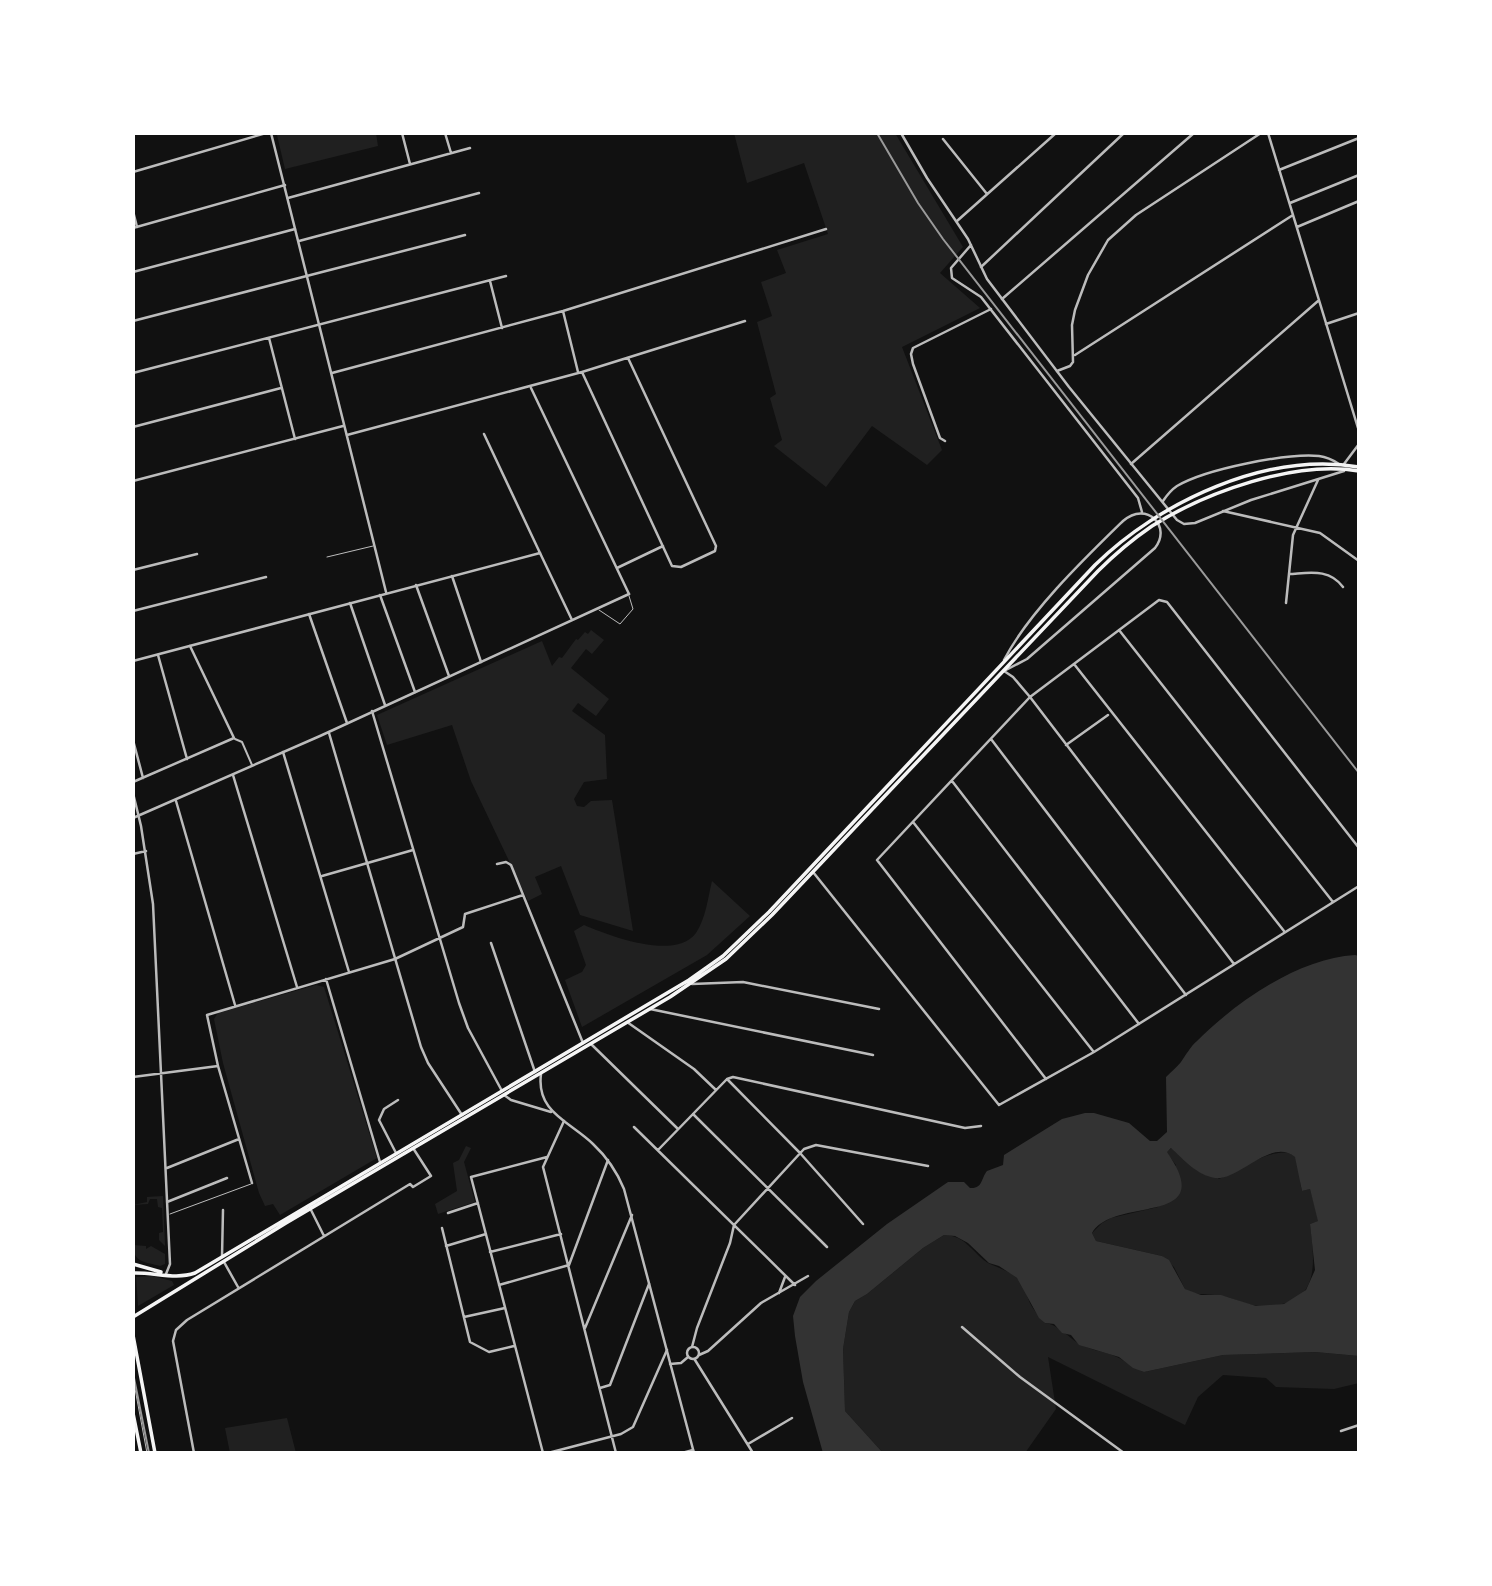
<svg xmlns="http://www.w3.org/2000/svg" width="1492" height="1586" font-family="'Public Sans',sans-serif">
<rect width="100%" height="100%" fill="#111"/>
<path fill="#202020" d="M283 133H376L378 146 285 169 277 135Z
M734 133H895L963 247 940 273 980 308 902 347 942 450 927 465 872 426 826 487 774 446 782 440 770 398 776 394 757 322 772 316 761 282 786 273 777 250 828 234 804 163 747 183Z
M591 630 604 640 592 654 586 649 571 668 609 699 596 716 578 703 572 711 605 735 607 779 584 782 574 799 577 806 584 807 591 801 612 800 633 931 580 915 561 866 535 877 542 894 528 901 471 781 452 725 387 745 377 715 542 641 552 666 559 657 562 658 576 639 578 640 585 632 588 634Z
M712 881 750 916 707 955 582 1027 565 980 582 972 586 965 574 931 584 925C610 936 675 961 696 933 706 918 708 897 712 881Z
M316 985 324 987 377 1158 280 1215 273 1204 265 1206 259 1193 223 1063 214 1019 218 1013Z
M466 1146 471 1148 464 1162 475 1202 438 1214 435 1204 457 1191 453 1163 459 1160Z
M1172 1148 1219 1179C1235 1172 1283 1140 1296 1158 1301 1165 1299 1181 1302 1191L1310 1189 1319 1221 1310 1224C1316 1270 1319 1308 1258 1306 1246 1305 1234 1298 1222 1296 1208 1293 1197 1297 1185 1289L1174 1267 1162 1256 1096 1241 1092 1233 1102 1223 1111 1218 1158 1207 1176 1165 1166 1152Z
M163 1196 165 1245V1246L159 1240V1233L163 1232 162 1208 158 1207 157 1199H150L148 1204 133 1205 147 1202V1197Z
M944 1235C967 1235 973 1255 990 1264 1001 1269 1010 1271 1019 1280 1025 1288 1027 1297 1031 1305 1034 1311 1041 1317 1045 1323 1060 1325 1070 1340 1082 1345 1093 1351 1108 1352 1119 1358 1128 1363 1134 1368 1144 1372L1223 1355 1315 1352 1359 1356V1383L1334 1389 1276 1387 1266 1378 1223 1375 1198 1397 1185 1425 1048 1357 1056 1409 1025 1453H883L845 1411 843 1349 849 1312 855 1301 867 1294 923 1248Z
M133 1245 146 1246V1249L151 1246 165 1254V1264L160 1266C146 1262 133 1263 133 1245Z
M152 1276 172 1281 174 1285 138 1306 136 1277Z
M287 1418 296 1453H230L225 1428Z"/>
<path fill="#333" fill-rule="evenodd" d="M1355 955 1359 956V1356L1315 1352 1223 1355 1144 1372 1133 1368 1119 1357 1079 1345 1071 1335 1062 1333 1054 1324 1045 1323 1039 1318 1017 1278 999 1266 989 1263 968 1243 955 1236 944 1235 923 1248 867 1294 855 1301 849 1312 843 1349 845 1411 883 1453H823L803 1382 795 1336 793 1316 800 1297 816 1281 887 1224 948 1182H964L970 1188C983 1189 981 1178 987 1171L1003 1165 1004 1155 1062 1119 1085 1113H1094L1129 1123 1150 1141H1157L1167 1132 1166 1077C1171 1072 1177 1067 1181 1062 1186 1055 1190 1047 1197 1041 1236 1002 1299 958 1355 955ZM1171 1148C1184 1160 1197 1175 1215 1178 1239 1181 1271 1137 1295 1157L1302 1191 1310 1189 1318 1221 1310 1224 1315 1270 1306 1290 1284 1304 1256 1306 1221 1295H1201L1185 1289 1169 1260 1162 1256 1096 1241 1092 1233C1114 1195 1220 1228 1167 1152Z"/>
<g fill="none" stroke-linecap="round" stroke-linejoin="round">
<path stroke="#bcbcbc" stroke-width="1" d="M327 557 373 546
M599 610 620 624 633 609 629 596
M170 1214 251 1184
M133 1378 147 1453"/>
<path stroke="#bcbcbc" stroke-width="2" d="M235 739 242 742 252 765"/>
<path stroke="#bcbcbc" stroke-width="2.5" d="M402 133 410 164
M445 133 451 153
M1268 133 1358 428
M943 139 987 194
M1279 170 1359 138
M133 172 266 133
M288 198 470 148
M1290 203 1359 175
M133 211 137 227
M957 221 1056 133
M1297 227 1359 201
M133 228 285 185
M299 241 479 193
M981 267 1124 133
M133 272 295 229
M490 281 502 328
M1002 299 1194 133
M563 311 578 372
M133 321 465 235
M1326 324 1359 313
M269 338 295 439
M1075 355 1293 215
M1057 371 1070 366 1073 362 1072 325 1075 310 1088 275 1108 240 1136 215 1261 133
M582 372 672 566 681 567 715 551 716 546 628 358
M133 373 506 276
M332 373 563 311 826 229
M531 388 629 594
M133 427 281 388
M484 434 540 553
M347 435 582 372 745 321
M945 441 940 438 913 364 911 354 913 348 991 309
M1131 464 1318 301
M1223 511 1320 533 1359 561
M617 568 663 546
M133 570 197 554
M1289 574C1309 573 1329 568 1343 587
M452 576 481 662
M416 585 449 676
M380 595 415 692
M350 603 385 705
M1286 603 1293 535 1318 480
M133 611 266 577
M309 614 347 723
M1119 630 1333 902
M158 655 187 759
M1074 664 1284 931
M1004 671 1013 677 1030 697 1234 964
M372 711 459 1003 468 1028 502 1091
M991 739 1186 995
M133 740 143 778
M1066 745 1108 715
M283 752 349 972
M233 775 297 987
M952 781 1139 1024
M133 782 234 738 190 646
M133 793 141 826 153 904 170 1264 166 1274
M176 801 235 1005
M913 822 1093 1051
M133 854 146 851
M497 864 506 862 511 865 583 1043
M813 872 999 1105 1094 1052 1359 886
M322 876 413 850
M491 943 535 1072
M326 979 380 1162
M692 984 743 982 879 1009
M650 1009 873 1055
M627 1022 694 1069 716 1090
M591 1044 678 1129
M133 1077 218 1066
M727 1079 800 1153 863 1224
M1046 1079 877 860 1030 697 1159 600 1167 602 1359 848
M693 1114 827 1247
M564 1121 543 1167 616 1453
M634 1127 795 1285
M658 1150 727 1079 733 1077 965 1128 981 1126
M396 1153 379 1120 384 1109 398 1100
M167 1168 239 1139
M252 1183 218 1066 207 1015 395 959 463 927 465 914 523 895
M167 1202 227 1178
M310 1208 324 1236
M448 1213 478 1203
M442 1228 470 1342 489 1352 514 1346
M446 1246 486 1234
M490 1252 561 1234
M222 1257 223 1210
M224 1262 238 1287
M499 1285 569 1265 608 1160
M779 1293 785 1277
M464 1317 505 1308
M962 1327 1020 1377 1124 1453
M585 1328 632 1215
M687 1353a6 6 0 1 1 12 0a6 6 0 1 1-12 0Z
M692 1347 697 1328 730 1243 734 1225 804 1149 816 1145 928 1166
M699 1355 708 1351 761 1303 808 1276
M695 1360 753 1453
M670 1364 681 1363 688 1357
M600 1388 610 1385 649 1284
M1341 1431 1359 1425
M748 1444 792 1418
M194 1453 173 1341 176 1330 187 1320 410 1184 413 1187 431 1176 413 1148
M543 1453 471 1177 547 1157
M548 1453 621 1434 633 1427 667 1350
M682 1453 693 1450"/>
<path stroke="#bcbcbc" stroke-width="2.5" d="M271 133 386 592
M901 133 927 178 968 239 987 279 1069 387 1177 520 1184 524 1195 523 1251 500 1344 471
M971 245 951 268 952 278 981 297 1138 498 1142 512
M1359 428V430
M1344 464 1359 444
M133 481 343 426
M1163 501C1167 495 1171 490 1177 486 1206 469 1286 453 1319 456 1327 457 1333 460 1339 464
M1004 660C1029 612 1084 559 1123 521 1147 500 1172 527 1155 548L1027 659 1004 671
M133 661 540 553 572 620
M329 733 421 1047 428 1063 462 1115
M133 818 320 736 629 594
M541 1074C536 1112 569 1121 593 1144 607 1157 617 1172 624 1189L694 1453
M504 1095 511 1100 551 1112"/>
<path stroke="#f5f5f5" stroke-width="3.5" d="M133 1264 161 1272
M133 1273C153 1272 176 1280 195 1273L689 980 723 956 769 912 1095 565C1159 502 1267 451 1359 467
M133 1317 286 1223 670 997 726 959 772 915 1098 571C1115 554 1133 539 1152 526 1206 492 1295 460 1359 471"/>
<path stroke="#f5f5f5" stroke-width="3.5" d="M133 1335 155 1453
M133 1413 141 1453"/>
<path stroke="#9a9a9a" stroke-width="2" d="M133 1373 149 1453"/>
<path stroke="#9a9a9a" stroke-width="2" d="M877 133 918 203 943 239 1359 773"/>
</g>
<rect width="1492" height="1586" fill="none" stroke="#ffffff" stroke-width="270"/>
</svg>
